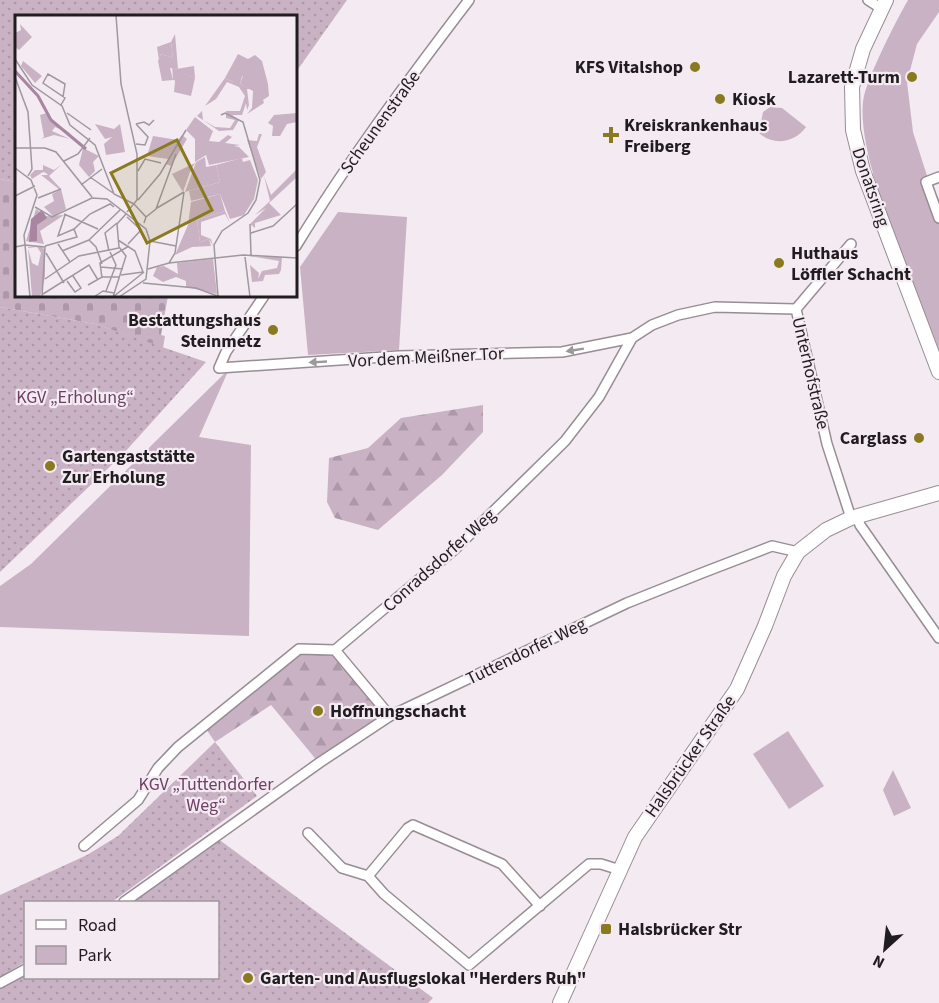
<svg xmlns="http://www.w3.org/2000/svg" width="939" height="1003" font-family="'Source Sans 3',sans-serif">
<defs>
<pattern id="forest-firs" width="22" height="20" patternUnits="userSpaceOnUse" patternTransform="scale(1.5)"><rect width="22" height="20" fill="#c9b2c4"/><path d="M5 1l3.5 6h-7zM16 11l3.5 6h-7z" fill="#ac98a8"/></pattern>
<pattern id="cemetery-stones" width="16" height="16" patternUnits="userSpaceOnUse" patternTransform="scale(1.5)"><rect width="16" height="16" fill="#c9b2c4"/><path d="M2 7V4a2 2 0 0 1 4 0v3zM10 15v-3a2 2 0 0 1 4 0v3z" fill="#ac98a8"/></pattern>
<pattern id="garden-dots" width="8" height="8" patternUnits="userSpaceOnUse" patternTransform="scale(1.5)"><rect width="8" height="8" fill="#c9b2c4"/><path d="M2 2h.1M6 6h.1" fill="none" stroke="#ac98a8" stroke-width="1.8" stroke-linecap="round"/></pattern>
</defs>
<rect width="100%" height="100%" fill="#f4eaf2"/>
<path fill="#c9b2c4" d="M908 0H939V12L917 44 907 82 913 132 939 213V350C917 293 852 152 864 96 870 72 895 23 908 0Z
M770 107 782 108 806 127C795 143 773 146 759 133L763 112Z
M338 212 407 217 399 350 308 355 300 267Z
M229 369 199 437 251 445 249 636 0 627V586L31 564Z
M788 731 824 786 789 809 753 754Z
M893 770 911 808 894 816 883 790Z"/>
<path fill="url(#forest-firs)" d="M483 405V432L442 475 378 530 335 518 327 502 329 458 368 448 401 418Z
M299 649 335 650 390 716 319 763 271 705 215 742 204 726Z"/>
<path fill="url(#cemetery-stones)" d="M0 179 16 182V296H168L161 335 165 336 163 348 95 324 0 307Z"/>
<path fill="url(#garden-dots)" d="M0 0H347L296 72V16H16V182L0 179Z
M0 307 95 324 206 362 124 453 0 572Z
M215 742 257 796 112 902H26L25 962 0 977V895L87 855 118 836Z
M217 838 433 998 428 1003H0V986L25 972 26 978H218V902H131Z"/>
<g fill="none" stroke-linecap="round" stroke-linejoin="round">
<defs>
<path id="minor" d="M868 0 882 9
M939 177 926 182 939 218
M296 246C348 161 408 80 469 0
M264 296 226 352 219 368 399 356 562 352 632 338
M857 515 860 525 939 638
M851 518 827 444 796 309 851 244
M335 650 390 716
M308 833 342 868 368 876 384 894 469 965 589 864H601L620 870
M84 846 138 800 158 768 178 747 299 649 335 650 454 550 565 441 599 397 632 338 652 325 678 315 715 307 796 309
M368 876 408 828 413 825 502 864 540 906
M124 902 319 763 390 716 627 603 702 573 772 546 798 552
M0 983 26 969"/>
<path id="secondary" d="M886 0 863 49 852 87 853 130 863 171 939 372
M560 1003 635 837 737 689 765 626 784 576 798 552 826 530 851 518 939 493"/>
</defs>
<use href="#minor" stroke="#978d94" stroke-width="12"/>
<use href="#secondary" stroke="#978d94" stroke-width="16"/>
<use href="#minor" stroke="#fff" stroke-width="9"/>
<use href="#secondary" stroke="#fff" stroke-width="14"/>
</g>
<defs><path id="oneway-solid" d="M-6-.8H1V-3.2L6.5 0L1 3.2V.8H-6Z" transform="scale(1.5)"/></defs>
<g fill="#9b999a">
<use href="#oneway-solid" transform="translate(575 350) rotate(171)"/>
<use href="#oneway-solid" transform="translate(318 362) rotate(177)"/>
</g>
<g fill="#897a1f" stroke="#f4eaf2" stroke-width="2">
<circle cx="695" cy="67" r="6"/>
<circle cx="912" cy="77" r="6"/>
<circle cx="720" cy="99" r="6"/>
<path d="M608 126h6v6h6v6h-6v6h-6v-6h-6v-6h6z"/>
<circle cx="779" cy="263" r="6"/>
<circle cx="273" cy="330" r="6"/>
<circle cx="919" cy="438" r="6"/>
<circle cx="50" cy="466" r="6"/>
<circle cx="318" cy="711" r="6"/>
<rect x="600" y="923" width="12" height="12" rx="3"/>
<circle cx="248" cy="978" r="6"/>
</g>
<g text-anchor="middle" stroke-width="4.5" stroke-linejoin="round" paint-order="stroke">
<g font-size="18" font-weight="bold" fill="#201c1f" stroke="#f4eaf2" text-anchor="start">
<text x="683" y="73" text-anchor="end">KFS Vitalshop</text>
<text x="900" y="83" text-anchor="end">Lazarett-Turm</text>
<text x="732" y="105">Kiosk</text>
<text x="624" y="131">Kreiskrankenhaus<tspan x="624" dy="21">Freiberg</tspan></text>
<text x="791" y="259">Huthaus<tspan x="791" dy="21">Löffler Schacht</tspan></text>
<text x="261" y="326" text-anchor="end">Bestattungshaus<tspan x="261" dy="21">Steinmetz</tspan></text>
<text x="907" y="444" text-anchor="end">Carglass</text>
<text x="62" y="462">Gartengaststätte<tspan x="62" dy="21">Zur Erholung</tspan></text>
<text x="330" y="717">Hoffnungschacht</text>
<text x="618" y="935">Halsbrücker Str</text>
<text x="260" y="984">Garten- und Ausflugslokal "Herders Ruh"</text>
</g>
<g font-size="18" fill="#201c1f" stroke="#f4eaf2">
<text transform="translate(380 122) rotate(-54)" y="6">Scheunenstraße</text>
<text transform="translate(871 187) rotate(71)" y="6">Donatsring</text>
<text transform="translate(426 357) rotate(-3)" y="6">Vor dem Meißner Tor</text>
<text transform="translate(811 373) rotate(77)" y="6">Unterhofstraße</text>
<text transform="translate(439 560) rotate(-42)" y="6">Conradsdorfer Weg</text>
<text transform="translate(526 651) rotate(-26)" y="6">Tuttendorfer Weg</text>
<text transform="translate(690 756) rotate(-55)" y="6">Halsbrücker Straße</text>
</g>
<g font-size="18" fill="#6d3f65" stroke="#f4eaf2">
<text x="75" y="403">KGV „Erholung“</text>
<text x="206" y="790">KGV „Tuttendorfer<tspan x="206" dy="21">Weg“</tspan></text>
</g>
</g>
<g transform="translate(15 15)">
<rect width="282" height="282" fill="#f4eaf2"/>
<path d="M5 9 17 22 4 35 0 32V18L6 15ZM160 19 163 54 155 53 158 65 147 66 143 46 146 39 158 43 156 27ZM223 39 233 44 240 40 247 46 253 69 254 81 248 85 249 88 232 99 237 93 238 76 225 69 228 61 218 67 210 63ZM161 56 180 63 176 81 159 77ZM32 98 36 105 56 119 40 112 37 116 55 124 39 120 26 124 29 122 25 100ZM80 109 99 114 105 109 110 137 91 140 89 129 97 122 90 124ZM180 124 224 132 234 142 194 150 191 140 180 147ZM180 148 175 157 168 177 157 159ZM47 149 34 161 46 174 51 194 38 201 29 192 39 186 37 179 45 175 26 160H33L31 158 28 157 17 164 15 160 20 155H28V150L39 155ZM21 194 31 201 49 200 25 216 29 229 11 226ZM26 231 30 235V262L25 282H17L13 232ZM22 232 26 238 23 251 17 248 13 233Z" fill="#c9b2c4" fill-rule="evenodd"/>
<path d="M156 27 158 43 146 39 144 45 142 32ZM157 49 161 54 179 51 180 63 165 58 162 66 158 65ZM218 56 228 58 225 69 236 74H232L234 90 232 95 231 88 227 100H217L224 105 218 115 204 116 182 101 187 96 188 105 200 112 215 113 220 105 211 103V96H225L230 81 224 72 212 67 201 84 190 91 210 63 218 67ZM282 98V107L272 109 265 121H257L258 111 253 108 259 100ZM180 102 198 116 194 126 204 127 213 120 217 122 210 128 225 130 209 133 182 126 171 115ZM244 119H247L242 132 251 157 246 164 232 125 242 126ZM282 154V162L254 188 266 200 240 208V213L235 209 251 193 240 200 255 186 249 161 256 180ZM210 196 215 208 210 199 186 207V220L196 224 198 231 194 224 185 227 182 205ZM234 241 267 242 266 255 264 259 250 260 248 266 237 267 235 250 244 258 243 264 247 256 262 253 264 246Z" fill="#c9b2c4"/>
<path d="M227 143 228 147 235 145 243 165 239 184 229 200 215 204 205 179 176 186 174 176 205 167 201 150ZM198 244 202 279 171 272V266L161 262 148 267 138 261 142 252 149 251 163 259 162 248Z" fill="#c9b2c4"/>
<path d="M8 46 27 61 20 68 6 51ZM167 120 172 124 156 151 151 149 153 144 132 141 138 121 163 125ZM68 133 84 141 78 147 80 156 74 162 64 150ZM190 142 191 152 201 150 205 167 170 177 181 147ZM205 179 210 196 182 205 185 227 194 224 196 231 177 232 160 240 173 210 176 187Z" fill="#c9b2c4"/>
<path d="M27 195 32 203 22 210V226L14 227 16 204Z" fill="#a886a1"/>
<path fill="none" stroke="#a886a1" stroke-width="3" d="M0 56 23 81 36 105 71 134"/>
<path fill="none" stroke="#9f989e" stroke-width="1.5" d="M101 0 106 69 122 139V185L112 197M0 44 17 70 47 91 55 110 80 130 99 179 119 189M0 62 13 97 17 154 13 161M46 90 50 83 28 68 33 59 50 69 48 82M52 98 76 115M121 109 133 122 130 130 121 129M121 109 129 107 134 110 139 105M0 133H30L41 137 77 182M49 146 63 139 75 123M0 153 16 165 22 180 9 220 10 230 30 232 27 282M123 156 130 144 146 148M75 162 98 178M66 170 87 154M0 181 20 171M23 183 46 174M123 185 145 159 171 115M119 189 131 202 129 208M20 192 37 202 77 183 92 184 131 214 135 226 131 264 104 282M142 193 169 177M49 199 83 214M50 200 43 221 59 214 75 199 95 189 99 192M112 202 126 215 113 229M131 202 141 194 161 139M235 209 236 240M236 218 258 211 282 189M74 225 105 195M74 225 81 232 87 249M103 225 120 236 128 257M135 226 161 231M43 229 55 247M30 231 62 222 59 214M0 232 10 230 15 282M47 236 74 225M94 236 90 218 102 208M31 238 49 268M230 242 235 282M154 248 160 238 169 177M86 252 108 254M133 254 154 248 228 240 282 243M106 260 128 257M87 263 85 248 114 231M30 264 64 241 104 233M52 266 60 277 66 273 58 261M128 268 181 273 205 282M73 270 87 262H105M91 276 101 250 95 237M28 279 74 250 83 265M203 281 199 230 207 216 233 198 241 185 245 165 228 107 210 98 206 100M79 282 88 276 99 278M98 282 111 241 104 232 102 209 111 199M98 282 129 257"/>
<path fill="#897a1f" fill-opacity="0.15" stroke="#897a1f" stroke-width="3" d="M162 125 197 195 132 228 96 158Z"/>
<rect width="282" height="282" fill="none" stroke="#201c1f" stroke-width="3"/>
</g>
<rect x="24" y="901" width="195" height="78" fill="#f4eaf2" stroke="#9f989e" stroke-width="1.5"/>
<rect x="36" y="920" width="30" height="9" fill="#ffffff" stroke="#9f989e" stroke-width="1.5"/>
<text x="78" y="931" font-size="18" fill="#201c1f">Road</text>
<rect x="36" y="946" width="30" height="18" fill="#c9b2c4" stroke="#9f989e" stroke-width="1.5"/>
<text x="78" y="961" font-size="18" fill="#201c1f">Park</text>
<g transform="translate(885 949) rotate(207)" stroke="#f4eaf2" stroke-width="4.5" paint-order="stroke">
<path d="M0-4.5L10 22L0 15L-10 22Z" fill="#201c1f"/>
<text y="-9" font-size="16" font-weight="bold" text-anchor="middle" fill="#201c1f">N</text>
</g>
</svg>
